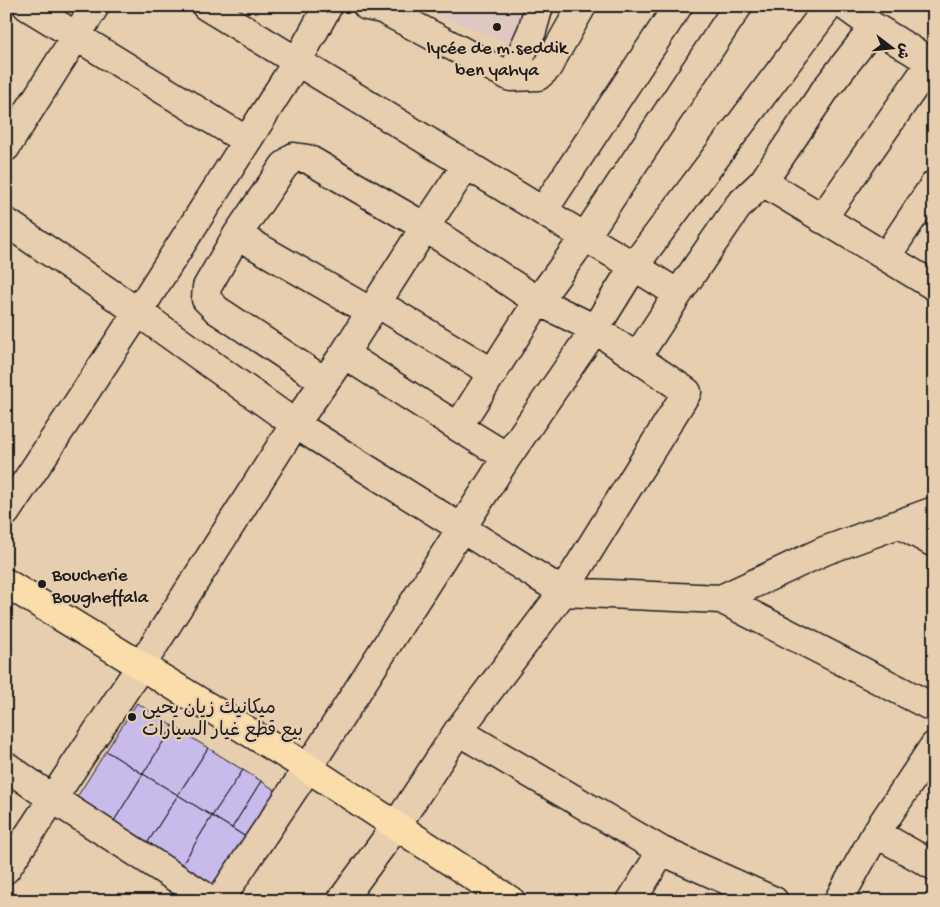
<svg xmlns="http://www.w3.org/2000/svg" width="940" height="907" font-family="'Gochi Hand','Playpen Sans Arabic',sans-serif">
<rect width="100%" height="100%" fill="#e7ceaf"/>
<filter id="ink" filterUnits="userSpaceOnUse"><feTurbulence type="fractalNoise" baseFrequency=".02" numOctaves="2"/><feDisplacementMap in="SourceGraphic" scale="10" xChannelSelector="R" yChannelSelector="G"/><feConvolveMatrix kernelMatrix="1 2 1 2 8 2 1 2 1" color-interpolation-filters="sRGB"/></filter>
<g filter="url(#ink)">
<path fill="#dec8c1" d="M416 6H531L520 48Z"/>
<path fill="#c8baeb" stroke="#1c1c1c" d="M137 703 173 726 143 774 106 751Z
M173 726 208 748 178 795 143 774Z
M208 748 243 770 212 816 178 795Z
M106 751 143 774 114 821 77 797Z
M243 770 261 781 232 828 212 816Z
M143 774 178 795 148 842 114 821Z
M261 781 278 792 249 839 232 828Z
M178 795 212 816 182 865 148 842Z
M212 816 249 839 218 888 182 865Z"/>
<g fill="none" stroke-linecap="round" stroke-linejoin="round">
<defs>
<path id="minor" d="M27 6 247 141 298 60 328 6
M206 6 585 237 738 6
M367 6 382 9 511 77 538 76 547 68 582 6
M874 27 934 64
M511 77 532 31 539 6
M6 147 95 6
M763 182 934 286
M543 211 678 6
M822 219 934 58
M6 222 138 312 6 512
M237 235 371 312
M585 237 634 266 595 329 538 301Z
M886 257 934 185
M678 294 739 205 763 182 825 90 874 27 845 6
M377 303 493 373
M344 354 458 427
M637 357 678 294 634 266 829 6
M324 381 217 310 206 299 207 287 237 235 284 166 294 157 308 159 425 227 467 164
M900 524 934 543
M721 599 824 551 934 511
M458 731 563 592 721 599 934 708
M6 766 44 793 212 901
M876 833 934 746
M6 869 142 664 295 424 563 592 687 392 595 329 507 457 458 427 538 301 425 227 344 354 295 424 138 312 247 141
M219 901 308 768 507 457
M341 901 396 826 458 731 662 851
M631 901 662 851 774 901
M838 901 876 833 934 866"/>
<path id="major" d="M6 583 308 768 511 901"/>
</defs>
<use href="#minor" stroke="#1c1c1c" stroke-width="31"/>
<use href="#major" stroke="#1c1c1c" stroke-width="31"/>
<use href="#minor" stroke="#e7ceaf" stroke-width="28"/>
<use href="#major" stroke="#faddab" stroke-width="28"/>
</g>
</g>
<g fill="#1c1c1c" stroke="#e7ceaf" stroke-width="2">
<circle cx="497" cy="27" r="5"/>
<circle cx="42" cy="584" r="5"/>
<circle cx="132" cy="717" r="5"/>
</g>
<g text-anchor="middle" stroke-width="4.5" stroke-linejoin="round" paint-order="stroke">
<g font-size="19" fill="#1c1c1c" stroke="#e7ceaf" text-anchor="start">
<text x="497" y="53" text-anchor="middle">lycée de m.seddik<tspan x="497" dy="22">ben yahya</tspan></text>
<text x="52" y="580">Boucherie<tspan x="52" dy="22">Bougheffala</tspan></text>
<text x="142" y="713">ميكانيك زيان يحيى<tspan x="142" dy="22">بيع قطع غيار السيارات</tspan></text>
</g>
</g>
<rect width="940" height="907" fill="none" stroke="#e7ceaf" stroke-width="25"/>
<rect x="12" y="12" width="915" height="882" fill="none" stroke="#1c1c1c" stroke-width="2" filter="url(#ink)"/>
<g transform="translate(892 48) rotate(106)" stroke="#e7ceaf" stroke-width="4" paint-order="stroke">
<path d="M0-4L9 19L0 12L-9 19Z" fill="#1c1c1c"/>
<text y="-8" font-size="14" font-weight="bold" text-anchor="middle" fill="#1c1c1c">ش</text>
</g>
</svg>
